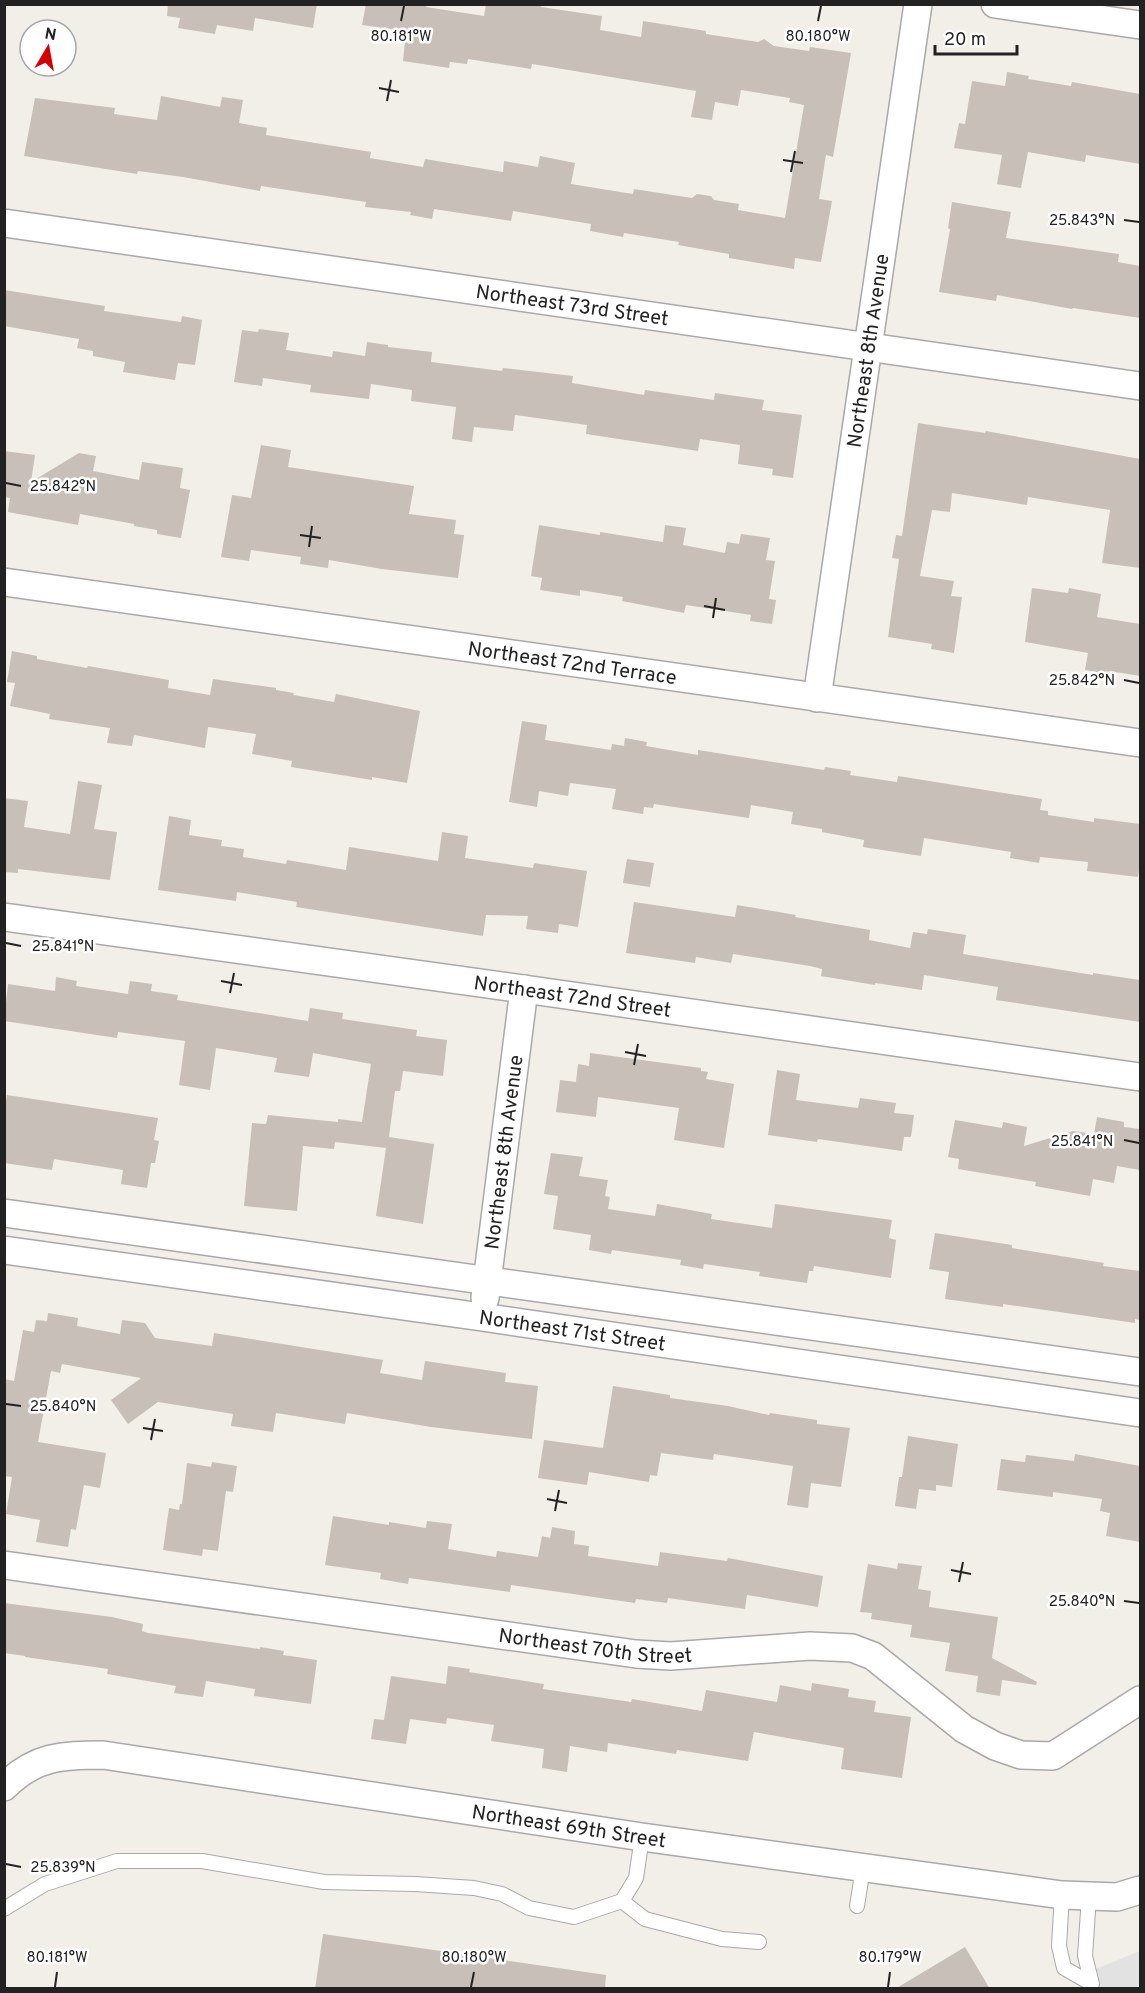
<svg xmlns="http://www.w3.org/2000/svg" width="1145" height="1993" font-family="Overpass,sans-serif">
<rect width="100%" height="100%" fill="#f2efe9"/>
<path fill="#e2e2e2" d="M1140 1951V1988H1086L1081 1975Z"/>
<path fill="#c7bfb8" d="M168 4H317L313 28 255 18 253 31 217 25 215 34 178 28 180 18 167 16Z
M366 4H427L426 7 484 16 486 4H541V7L602 16 600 30 641 37 643 21 706 31V34L758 42 764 39 774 46 809 51 810 47 851 53 833 157 826 155 819 199 832 201 821 262 795 258 794 269 729 258V254L678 245 679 242 624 233 623 237 590 231 591 224 513 211 511 221 434 209 432 219 410 215 411 212 365 207 366 202 261 186 260 191 183 177 138 171 137 174 24 156 35 98 115 108 114 114 157 120 161 96 220 107 222 97 243 100 239 123 267 128 266 135 371 152 370 158 423 167 425 159 503 172 504 161 538 167 540 156 575 163 571 184 633 194 634 189 692 198 697 194 711 196 714 200 739 204 738 210 785 218 804 105 789 102 790 98 741 90 738 106 715 102 712 120 691 117 696 91 532 64 531 69 468 59 467 64 450 62 449 68 403 61 406 31 362 25Z
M1007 72 1029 76 1028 79 1071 86 1072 82 1140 94V164L1086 155 1085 162 1028 152 1021 188 997 184 1002 155 954 148 959 123 965 124 972 81 1005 86Z
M952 202 1011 212 1006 238 1119 254 1118 262 1140 266V318L1073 308 1072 309 997 295 996 301 939 292 950 229 948 228Z
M4 290 105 306 104 311 181 322 182 316 202 320 195 365 178 363 175 380 123 372 125 362 93 356V351L77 348 79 339 4 326Z
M259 329 289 333 286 350 332 357 333 351 365 356 367 342 388 345V347L432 352 431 362 502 371 503 368 573 376 572 383 644 395 645 390 714 400 715 393 764 400 762 410 802 415 793 478 772 475 773 469 738 464 740 445 700 439 698 451 586 434 587 425 515 415 513 431 474 427 472 442 452 439 456 407 411 401 412 390 371 384 369 399 310 392 311 385 263 378 262 386 234 382 242 330 258 332Z
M918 423 985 433 986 431 1140 459V568L1102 563 1110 510 1028 497 1027 505 952 493 950 512 932 510 920 576 954 581 951 596 962 597 954 653 931 649 932 644 888 637 899 559 892 558 896 535 902 536Z
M261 445 291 450 288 467 414 486 409 514 456 520 454 534 464 535 458 578 382 569 329 560 328 568 300 564 301 557 251 550 249 561 221 557 232 495 251 498Z
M4 451 35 455 31 482 79 453 96 456 93 471 139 480 142 462 183 468 180 488 190 490 181 538 157 534V530L134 526V524L80 514 78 525 8 512 10 498 4 497Z
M539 525 600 535V532L663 542 665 525 686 528 683 545 725 553 727 542 739 544 741 534 770 538 766 560 775 561 769 599 776 600 772 624 750 621 751 615 706 608 686 605 684 613 622 601 623 597 580 590V596L540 590 542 578 531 576Z
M1032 588 1068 593 1069 588 1101 594 1097 617 1140 624V676L1109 671V674L1085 670 1088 653 1025 642Z
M12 651 37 656V659L87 668 88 666 169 680 168 688 210 695 213 679 276 688V690L294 693 293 695 334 702 336 694 420 711 407 783 372 777V780L291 767 292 761 252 754 256 734 208 727 205 748 134 735 132 746 107 743 110 728 49 719 50 714 10 706 15 683 7 682Z
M522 721 547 725 545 740 611 750 612 744 624 746 625 738 647 742 646 746 698 755V750L824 770 825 767 851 771 850 775 897 782 898 776 1042 799 1040 810 1048 811V815L1094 822V818L1140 824V863L1138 877 1087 871 1088 862 1040 857 1039 863 1010 858 1011 852 924 838 921 856 863 847 864 840 822 832V829L791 824 793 812 751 805 749 818 654 804 653 808 644 807 643 814 612 809 616 789 570 783 568 796 539 791 537 807 509 802Z
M78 781 102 785 94 829 117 832 110 880 18 869V873L4 872V798L28 801 24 827 70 834Z
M169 816 191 820 189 835 222 840 221 846 244 849 243 857 286 864 287 860 346 870 349 847 438 861 442 832 468 836 465 858 533 868 534 863 587 871 578 927 559 924 558 933 526 929 528 916 486 915 483 936 296 907 297 902 237 892 236 901 158 890Z
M627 859 654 863 650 887 623 883Z
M634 902 735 917 737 905 796 915 795 917 870 930 869 940 910 948 913 932 927 934 928 929 966 935 963 954 1093 975V973L1140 980V1022L996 1000 998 987 924 975 922 990 875 983V985L821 976 822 969 810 966 733 954 731 963 696 957 695 963 626 953Z
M56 977 77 981 76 986 128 994 130 981 152 984 151 991 178 995 177 1000 308 1021 310 1008 343 1013 342 1019 417 1030 416 1036 447 1040 443 1076 403 1071 400 1091H395L389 1137 434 1144 423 1224 376 1216 386 1148 335 1142 334 1149 303 1146 297 1211 244 1206 252 1123 266 1124 268 1115 338 1122V1119L362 1122 371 1064 313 1053 309 1077 274 1072 277 1058 216 1048 210 1090 179 1085 185 1041 118 1032 117 1038 4 1021 8 984 55 991Z
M590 1053 701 1068V1071L708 1072 706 1079 734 1084 724 1148 674 1140 679 1108 598 1097 596 1117 556 1112 560 1080 576 1082 578 1064 589 1066Z
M777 1070 800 1074 796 1100 858 1108 860 1098 896 1103 894 1113 914 1115 911 1137H904L902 1151 818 1139 817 1142 768 1135Z
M7 1095 158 1118 154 1140 159 1141 155 1163H151L147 1188 121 1184 123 1170 54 1159 52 1170 4 1163V1112Z
M1097 1117 1124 1122V1127L1140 1129V1170L1117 1166 1114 1183 1093 1179 1090 1196 1035 1186 1036 1182 958 1169 959 1159 948 1157 955 1120 1002 1128 1003 1122 1027 1127 1024 1146 1073 1131 1094 1134Z
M551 1153 583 1157 579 1176 608 1180 605 1196 610 1197 608 1209 655 1216 657 1204 712 1214 711 1219 772 1228 775 1204 892 1220 889 1238 896 1240 891 1278 814 1266 813 1271H809L807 1283 759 1276 760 1272 704 1264 703 1269 680 1265 681 1260 612 1250 611 1254 589 1250 591 1235 553 1229 558 1196 544 1194Z
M935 1233 1012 1245V1248L1104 1263 1103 1266 1140 1271V1320L1135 1319V1323L1003 1304V1307L945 1299 949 1272 929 1269Z
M48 1313 78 1318 77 1326 120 1334 122 1320 145 1323 155 1338 212 1346 214 1333 383 1360 380 1373 422 1380 425 1361 506 1373 505 1382 538 1386 532 1439 431 1427 347 1413 345 1424 276 1413 273 1432 231 1426 233 1414 158 1402 128 1424 111 1400 141 1378 62 1364 60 1373 51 1371 38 1442 106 1453 100 1488 84 1485 76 1530 71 1529 68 1547 36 1542 40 1520 6 1514 12 1477 4 1476V1379L14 1381 23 1330 34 1332 36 1320 47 1321Z
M613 1386 670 1395V1398L728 1406 769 1415 770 1413 817 1420V1424L850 1428 841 1487 811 1483 808 1508 787 1505 793 1466 714 1454 713 1460 661 1453 657 1476 650 1475 649 1482 589 1472 587 1485 538 1478 544 1440 603 1448Z
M908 1436 958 1444 952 1487 936 1485V1491L919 1489 916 1509 895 1506 899 1477H902Z
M1075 1454 1140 1466V1542L1106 1536 1110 1513 1100 1511 1102 1499 1053 1492V1497L997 1490 1001 1459 1025 1462 1026 1455 1074 1461Z
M212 1462 237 1466 233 1492 226 1491 218 1551 203 1549 202 1556 163 1550 169 1508 179 1510 180 1504H182L187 1463 211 1467Z
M333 1516 389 1525V1522L426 1528 427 1521 452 1524 448 1549 496 1557 497 1551 538 1557 542 1536 550 1538 552 1527 575 1531 574 1544 589 1546 588 1556 658 1566 660 1552 727 1561 728 1558 823 1576 818 1607 747 1595 745 1609 668 1598 667 1603 636 1599 635 1603 511 1585 510 1592 409 1578 408 1584 380 1579 381 1573 325 1565Z
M898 1563 922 1566 918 1589 931 1591 929 1607 998 1617 992 1658 1037 1682 1036 1685 1002 1680 1000 1696 976 1692 978 1676 945 1671 950 1643 910 1637 912 1625 871 1619 872 1613 860 1612 868 1564 897 1569Z
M4 1603 112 1617 143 1624 142 1631 148 1633 260 1649V1647L284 1651 283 1655 317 1660 311 1704 254 1696 255 1689 206 1681 203 1697 174 1693 176 1686 107 1674 108 1669 25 1657V1656L4 1653Z
M448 1666 470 1669 469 1672 544 1684 543 1689 631 1702 632 1699 702 1711 706 1690 777 1702 780 1685 811 1691 812 1683 849 1689 848 1697 876 1701 874 1712 911 1717 902 1778 841 1769 844 1748 754 1732 748 1761 677 1750 676 1754 608 1743 607 1752 570 1746 567 1772 542 1768 544 1749 491 1741 494 1725 447 1718 446 1724 410 1719 406 1744 371 1739 374 1719 384 1720 391 1676 446 1684Z
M323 1934 606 1975 605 1989H315Z
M965 1947 990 1989H895Z"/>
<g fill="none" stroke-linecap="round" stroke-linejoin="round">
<defs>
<path id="lane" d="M1062 1895 1059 1946 1064 1968 1092 1984 1085 1956 1089 1896
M622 1901 645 1919 722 1939 759 1942
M857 1906 863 1868
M4 1909 45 1884 117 1861H202L324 1882 415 1884 474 1888 502 1894 529 1908 574 1917 622 1901 636 1878 642 1837"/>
<g id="street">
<path d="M995 4 1140 25"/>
<path id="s1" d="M4 223 1140 386"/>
<path id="s2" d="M4 582 1140 743"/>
<path id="s3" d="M817 698 918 4"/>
<path id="s4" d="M4 917 524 989 1140 1077"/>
<path d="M4 1213 1140 1372"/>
<path id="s5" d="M4 1250 482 1317 1140 1413"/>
<path id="s6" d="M485 1298 524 989"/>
<path id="s7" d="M4 1565 636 1654 671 1656 810 1646 852 1648 873 1656 964 1729 995 1746 1021 1755 1053 1756 1140 1700"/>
<path id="s8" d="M4 1787C35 1756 62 1755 103 1755L642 1837 1062 1895 1117 1897 1140 1890"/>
</g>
</defs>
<use href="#lane" stroke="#a9a9a9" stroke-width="16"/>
<use href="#street" stroke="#a9a9a9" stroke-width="30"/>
<use href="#lane" stroke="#fff" stroke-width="14"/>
<use href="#street" stroke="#fff" stroke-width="27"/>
</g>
<path fill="none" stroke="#222" stroke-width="2" d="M401 21 404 6M818 21 821 6M379 88 399 92M387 101 391 80M783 160 803 163M791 172 795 151M1124 220 1139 222M6 483 21 486M300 535 321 538M309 547 312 526M704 606 725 610M713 618 716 598M1124 680 1139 683M6 943 21 946M221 981 242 985M230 993 234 973M625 1052 646 1056M634 1065 638 1044M1124 1140 1139 1143M6 1404 21 1406M143 1428 163 1431M151 1440 155 1419M547 1499 567 1503M555 1511 559 1490M951 1570 971 1574M959 1582 963 1562M1124 1601 1139 1603M6 1864 21 1867M55 1987 57 1972M471 1987 474 1972M888 1987 890 1972"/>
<g text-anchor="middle" stroke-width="5" stroke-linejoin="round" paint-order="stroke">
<g font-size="20" fill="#222" stroke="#fff">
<text dy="7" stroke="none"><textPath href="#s1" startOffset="574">Northeast 73rd Street</textPath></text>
<text dy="7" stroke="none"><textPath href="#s3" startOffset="351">Northeast 8th Avenue</textPath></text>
<text dy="7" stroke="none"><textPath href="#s2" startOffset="574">Northeast 72nd Terrace</textPath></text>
<text dy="7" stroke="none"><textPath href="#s4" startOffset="574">Northeast 72nd Street</textPath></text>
<text dy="7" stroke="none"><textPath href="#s6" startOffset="147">Northeast 8th Avenue</textPath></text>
<text dy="7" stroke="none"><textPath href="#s5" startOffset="574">Northeast 71st Street</textPath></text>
<text dy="7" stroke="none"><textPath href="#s7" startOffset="597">Northeast 70th Street</textPath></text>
<text dy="7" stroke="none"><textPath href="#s8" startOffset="579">Northeast 69th Street</textPath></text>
</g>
</g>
<g font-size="15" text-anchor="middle" fill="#222" stroke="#fff" stroke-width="5" stroke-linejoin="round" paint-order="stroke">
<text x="401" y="41">80.181°W</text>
<text x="818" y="41">80.180°W</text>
<text x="1082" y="225">25.843°N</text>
<text x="63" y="491">25.842°N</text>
<text x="1082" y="685">25.842°N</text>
<text x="63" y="951">25.841°N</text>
<text x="1082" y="1146">25.841°N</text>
<text x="63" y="1411">25.840°N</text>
<text x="1082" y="1606">25.840°N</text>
<text x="63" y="1872">25.839°N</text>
<text x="57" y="1962">80.181°W</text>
<text x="474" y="1962">80.180°W</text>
<text x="890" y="1962">80.179°W</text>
</g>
<rect width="1145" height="1993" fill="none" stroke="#222222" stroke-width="12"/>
<g transform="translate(48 48) rotate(10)"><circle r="28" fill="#ffffff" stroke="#a7a7a7" stroke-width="1.5"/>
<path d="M0-4.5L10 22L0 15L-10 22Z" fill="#d40000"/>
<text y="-9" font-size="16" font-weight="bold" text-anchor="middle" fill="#222222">N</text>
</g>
<path d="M935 45v9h82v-9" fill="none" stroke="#222222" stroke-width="3"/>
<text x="944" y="45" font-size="18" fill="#222222" stroke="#ffffff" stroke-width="4.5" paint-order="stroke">20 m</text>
</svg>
